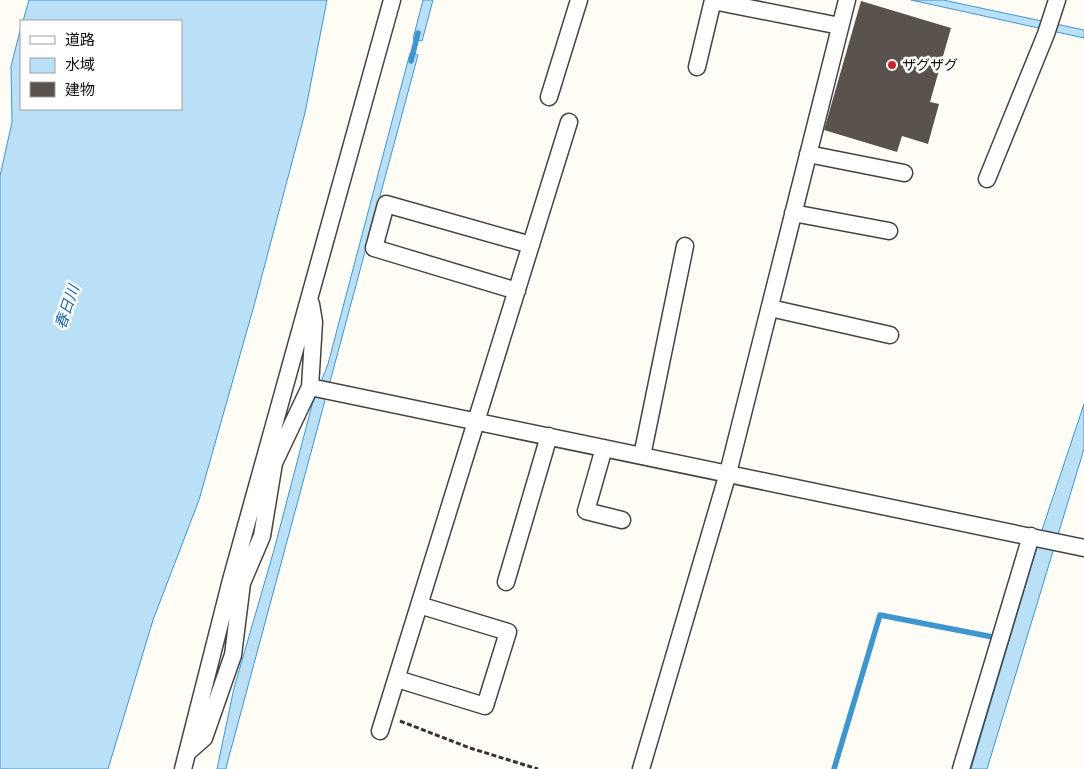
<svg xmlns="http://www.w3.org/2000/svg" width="1084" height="769" font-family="Literata,'Noto Sans JP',serif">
<rect width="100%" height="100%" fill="#fffdf5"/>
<path fill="#b9e0f7" stroke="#3f96cf" d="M29 0H327L305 113 255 302 199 500 153 620 108 769H0V176L12 122 11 66 21 27V109H181V21H23Z
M423 0H433L422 41 413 39Z
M911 0H943L1084 30V38Z
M410 53 418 55 227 764 226 769H217L234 688 274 550 312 405 328 364Z
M1084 404V449L987 769H971L1042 530Z"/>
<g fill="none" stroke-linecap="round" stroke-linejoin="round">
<path stroke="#3f96cf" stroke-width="5.5" d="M411 61 418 33
M834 769 880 615 998 638"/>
</g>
<path fill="#5a524d" d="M861 1 951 28 930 102 939 104 928 144 902 136 897 152 824 130Z"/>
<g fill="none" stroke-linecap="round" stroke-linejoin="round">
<defs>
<path id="minor" d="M713 1 840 26
M697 67 713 0
M549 97 579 0
M808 154 904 173
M987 179 1046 34 1057 0
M793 213 889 231
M517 291 374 248 386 204 531 245
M770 308 890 335
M310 387 1084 548
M604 448 586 511 622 520
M642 456 685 246
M506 582 549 436
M242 583 262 536 274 463 310 387 314 322 311 304
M397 679 485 706 508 632 419 605
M380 731 569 122
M187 753 204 738 233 655 242 583 233 581
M183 769 231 580 392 0
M641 769 728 473 847 0
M961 769 1031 536"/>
</defs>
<use href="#minor" stroke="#444" stroke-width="19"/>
<path stroke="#333" stroke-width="3" stroke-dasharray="5 2.5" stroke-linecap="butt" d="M400 721 470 748 538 769"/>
<use href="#minor" stroke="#fff" stroke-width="16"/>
</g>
<circle fill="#c4262e" stroke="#fff" stroke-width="2" cx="892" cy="65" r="5"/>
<g text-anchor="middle" stroke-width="5" stroke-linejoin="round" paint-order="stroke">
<g font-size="14" fill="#111" stroke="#fff" text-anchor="start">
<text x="902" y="70">ザグザグ</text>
</g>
<g font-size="15" font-style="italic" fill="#1768a6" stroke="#fff">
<text transform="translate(67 307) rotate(-71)" y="5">春日川</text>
</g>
</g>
<rect x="20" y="20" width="162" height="90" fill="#ffffff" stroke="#a0a0a0"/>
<rect x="30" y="36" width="25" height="8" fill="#ffffff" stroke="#a0a0a0"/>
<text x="65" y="45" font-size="15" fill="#111111">道路</text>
<rect x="30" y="58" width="25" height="15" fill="#b9e0f7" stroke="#a0a0a0"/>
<text x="65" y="70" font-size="15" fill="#111111">水域</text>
<rect x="30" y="82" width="25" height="15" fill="#5a524d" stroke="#a0a0a0"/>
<text x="65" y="95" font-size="15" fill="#111111">建物</text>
</svg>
